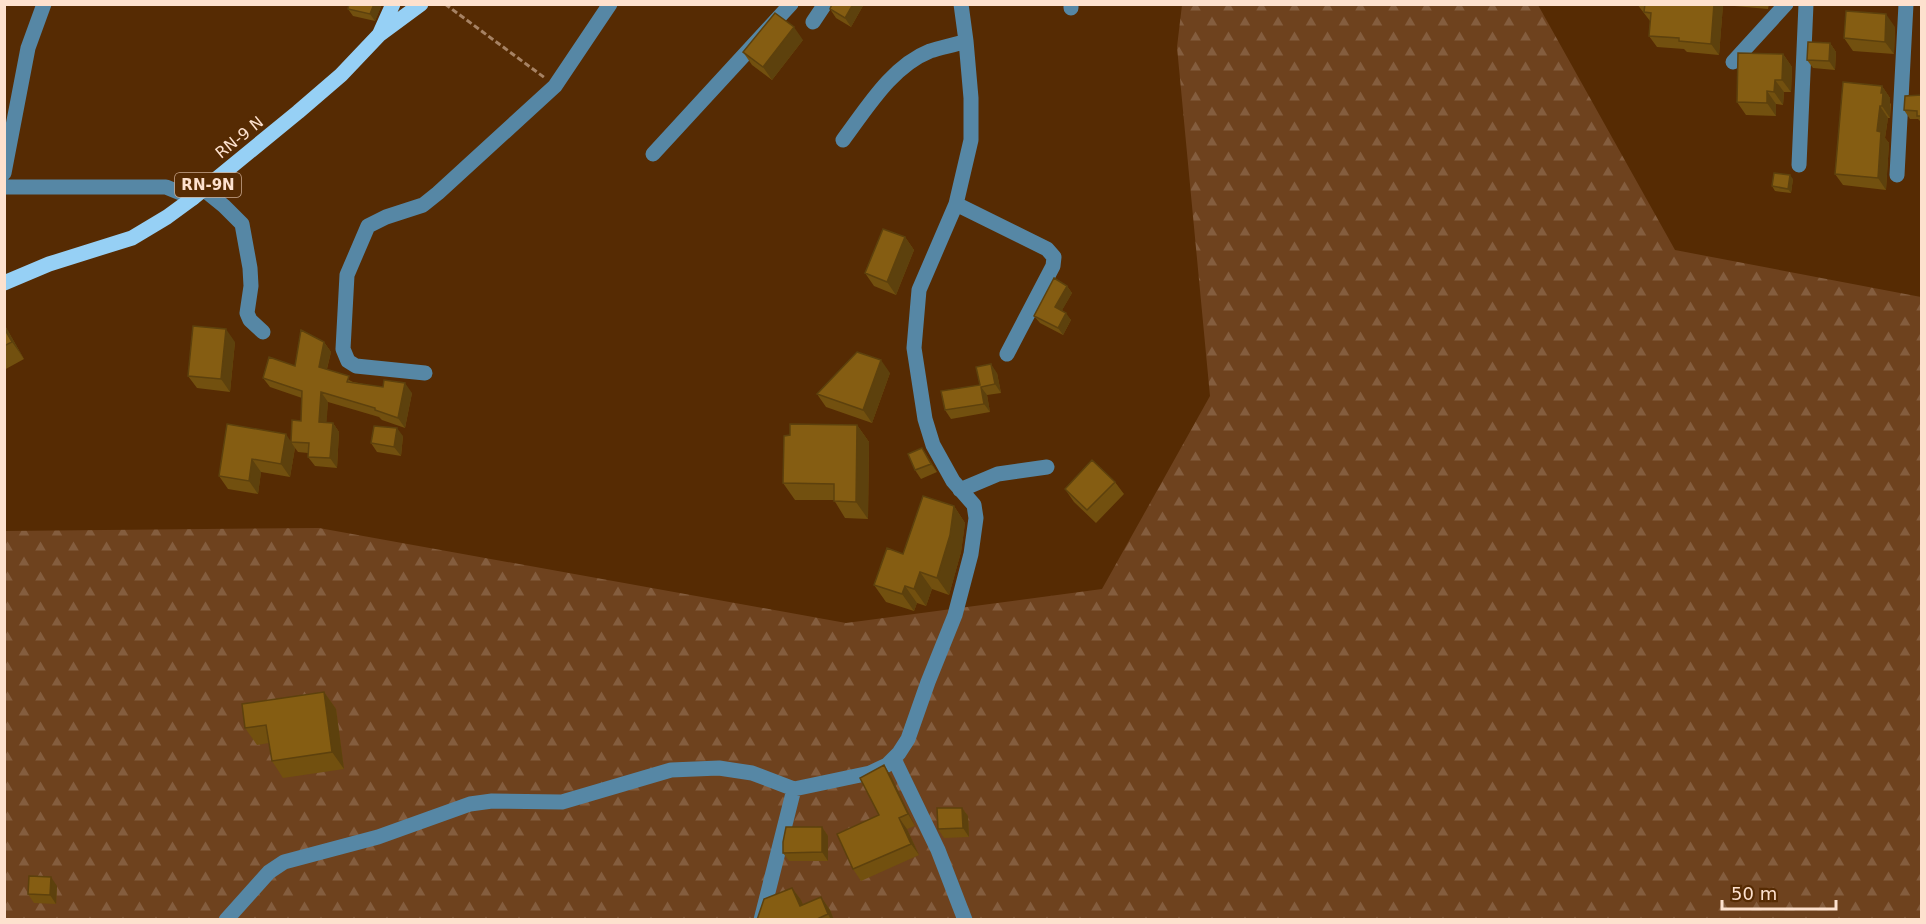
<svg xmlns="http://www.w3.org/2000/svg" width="1926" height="924" font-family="'DejaVu Sans',sans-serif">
<defs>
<pattern id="forest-firs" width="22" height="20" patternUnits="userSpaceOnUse" patternTransform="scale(1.5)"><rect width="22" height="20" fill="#6e421e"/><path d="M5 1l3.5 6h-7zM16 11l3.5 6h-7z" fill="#845d3e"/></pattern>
</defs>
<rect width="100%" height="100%" fill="#562b03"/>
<path fill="url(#forest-firs)" d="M1182 5H1538L1675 250 1921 297V919H5L4 531 319 528 846 623 1102 589 1210 396 1177 47Z"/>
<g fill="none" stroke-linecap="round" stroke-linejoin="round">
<path stroke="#a68264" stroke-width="3" stroke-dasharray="6 3" stroke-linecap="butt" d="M445 4 545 78"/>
<path stroke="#5687a5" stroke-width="15" d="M1071 4V8
M813 22 825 4
M1733 62 1786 4
M843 140C867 108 892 66 930 51 942 47 955 45 966 41
M653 154 791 4
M1799 165 1806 4
M4 173 28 48 44 4
M1897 175 1906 4
M4 187H166L193 198
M203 189 224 206 242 224 250 268 251 286 247 313 250 320 263 332
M956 204 1047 249 1054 257 1053 266 1007 354
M425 373 356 366 348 361 343 349 347 275 368 226 386 217 423 205 438 193 555 86 610 4
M960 490 998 474 1047 467
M894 759 938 850 965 920
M226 920 269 872 284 862 378 837 470 804 492 801 562 802 671 770 719 768 752 773 794 789 870 773 887 765 899 753 908 739 928 682 955 615 971 554 976 518 974 505 953 481 933 445 925 419 914 348 919 290 956 204 971 140V98L966 41 961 4
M761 920 794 789"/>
<path stroke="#96d0f5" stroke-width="15" d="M380 33 393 4
M4 283 49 264 132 238 167 217 193 198 298 112 341 75 379 35 421 4"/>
</g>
<path fill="#72500f" d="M349 4H382L375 21 353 16 348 9Z
M864 4 851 27 836 18 830 9Z
M1637 4H1769L1768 9 1723 5 1719 55 1687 52 1684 49 1657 47 1649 36 1650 21Z
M1895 27 1894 54 1853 51 1844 38Z
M803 40 772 80 752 65 743 52Z
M1830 43 1836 52 1835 70 1813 68 1807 60Z
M1783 54 1792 67 1791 92H1784L1783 105 1776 104V116L1746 115 1737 102Z
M1882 86 1890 98V103L1891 104 1890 118H1888L1885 138 1889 143 1886 190 1843 185 1835 174Z
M1922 95V123L1918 119H1910L1904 110Z
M1793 179 1791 193 1775 191 1772 186Z
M905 237 914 250 896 295 874 286 865 273Z
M1067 286 1072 293 1062 310 1071 320 1063 335 1040 323 1034 316Z
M4 324 24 359 4 370Z
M235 342 230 392 197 388 188 376Z
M324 342 331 352 327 369 353 382 412 393 405 428 382 420 379 417 328 402 326 422 333 423 339 432 337 468 315 466 308 457V453L298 452 295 448 290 477 261 472 258 494 228 489 219 476 227 424 291 441 301 421 302 398 270 387 263 378 295 366Z
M890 373 872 423 826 407 817 394Z
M997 373 1001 393 987 395 990 412 951 419 945 410Z
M857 425 869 442 868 519 845 518 834 500H795L783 483 790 435Z
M403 436 401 456 377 452 371 443Z
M922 448 937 472 921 479 915 470Z
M1115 482 1124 494 1096 523 1074 502 1065 489Z
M954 506 965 523 961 552 949 595 932 589 926 606 917 603 914 611 886 602 874 585 903 554Z
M324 692 336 709 344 769 283 778 272 761 269 743 257 745 245 728Z
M891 776 915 826 907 829 919 855 861 881 853 869 879 815Z
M962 808 968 816 969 837 944 838 938 829Z
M822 827 828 836V861H789L783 853Z
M57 886 56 904 34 903 28 894Z
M792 888 801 900 803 905 821 897 830 910 834 920H757Z"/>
<path fill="#5d410d" d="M374 4H382L375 21 370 14Z
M853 4H864L851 27 845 18Z
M1714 4H1722L1723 5 1719 55 1711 44Z
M1886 14 1895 27 1894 54 1885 42Z
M794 27 803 40 772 80 763 67Z
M1830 43 1836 52 1835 70 1829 61Z
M1783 54 1792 67 1791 92 1782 80Z
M1775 80 1784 92 1783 105 1774 92Z
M1882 86 1890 98V118L1882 106 1881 93Z
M1767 91 1776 104V116L1767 103Z
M1880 106 1888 118 1885 138 1889 143 1886 190 1878 178 1877 131Z
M1790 175 1793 179 1791 193 1788 189Z
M905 237 914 250 896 295 887 282Z
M1067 286 1072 293 1060 314 1055 307Z
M1066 313 1071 320 1063 335 1058 328Z
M4 324 24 359 12 342 4 328Z
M226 329 235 342 230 392 221 379Z
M324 342 331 352 325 376 319 367Z
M881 360 890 373 872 423 863 410Z
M991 364 997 373 1001 393 995 384Z
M405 383 412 393 405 428 398 418Z
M981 387 987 395 990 412 984 404Z
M321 392 328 402 326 431 319 422Z
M333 423 339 432 337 468 330 458Z
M857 425 869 442 868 519 856 502Z
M397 428 403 436 401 456 394 447Z
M286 434 295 448 290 477 281 464Z
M922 448 928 457 937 472 931 464Z
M252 459 261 472 258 494 249 481Z
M954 506 965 523 961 552 949 595 937 578Z
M920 572 932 589 926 606 914 589Z
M905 586 917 603 914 611 902 594Z
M324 692 336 709 344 769 332 752Z
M884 765 891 776 915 826 908 814Z
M962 808 968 816 969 837 963 828Z
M899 818 907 829 919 855 911 844Z
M822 827 828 836V861L822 852Z
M51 877 57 886 56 904 50 895Z
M792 888 801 900 809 919 800 906Z
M821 897 830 910 834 920H831L828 914Z"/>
<path fill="#855d12" stroke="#5d410d" stroke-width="1.5" d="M349 4H374L370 14 348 9Z
M832 4H853L845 18 830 9Z
M1645 4H1714L1711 44 1679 41V38L1649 36 1651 13 1644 12Z
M1846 11 1886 14 1885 42 1844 38Z
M775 13 794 27 763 67 743 52Z
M1808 42 1830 43 1829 61 1807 60Z
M1738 53 1783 54 1782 80H1775L1774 92 1767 91V103L1737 102Z
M1843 82 1882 86 1881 93H1883L1882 106H1880L1877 131 1881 132 1878 178 1835 174Z
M1922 95V116H1917V111L1904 110 1905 96Z
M1774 173 1790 175 1788 189 1772 186Z
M883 229 905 237 887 282 865 273Z
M1054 278 1067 286 1055 307 1066 313 1058 328 1034 316Z
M193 326 226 329 221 379 188 376Z
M4 328 12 342 4 346Z
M301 330 324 342 319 367 349 376 347 382 383 387 384 380 405 383 398 418 375 410V408L321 392 319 422 333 423 330 458 308 457 309 443 291 442 292 420 301 421 302 391 263 378 269 357 295 366Z
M857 352 881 360 863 410 817 394Z
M991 364 995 384 981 387 984 404 945 410 941 391 980 385 976 367Z
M227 424 286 434 281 464 252 459 249 481 219 476Z
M790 424 857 425 856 502 834 501V484L783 483 784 436 790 435Z
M374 426 397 428 394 447 371 443Z
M922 448 931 464 915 470 908 454Z
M1092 460 1115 482 1087 510 1065 489Z
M923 496 954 506 950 535 937 578 920 572 914 589 905 586 902 594 874 585 887 548 903 554Z
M324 692 332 752 272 761 266 725 245 728 242 704Z
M884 765 908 814 899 818 911 844 853 869 837 834 879 815 860 778Z
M937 808H962L963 828 938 829Z
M786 827H822V852L783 853V842Z
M29 876 51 877 50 895 28 894Z
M792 888 800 906 821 897 828 914 815 920H757L764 899Z"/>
<g text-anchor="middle" stroke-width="4.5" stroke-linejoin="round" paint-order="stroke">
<rect fill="#562b03" stroke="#cbaa91" stroke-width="1.5" x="175" y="173" width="66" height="24" rx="4.5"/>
<g font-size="15" font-weight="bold" fill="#fde1ce">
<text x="208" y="190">RN-9N</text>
</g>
<g font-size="16" fill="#fde1ce" stroke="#562b03">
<text transform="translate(239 137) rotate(-39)" y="6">RN-9 N</text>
</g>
</g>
<rect width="1926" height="924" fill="none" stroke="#fde1ce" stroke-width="12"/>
<path d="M1722 900v9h114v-9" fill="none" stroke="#fde1ce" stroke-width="3"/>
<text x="1731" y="900" font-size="18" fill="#fde1ce" stroke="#562b03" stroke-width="4.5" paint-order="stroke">50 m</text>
</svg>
